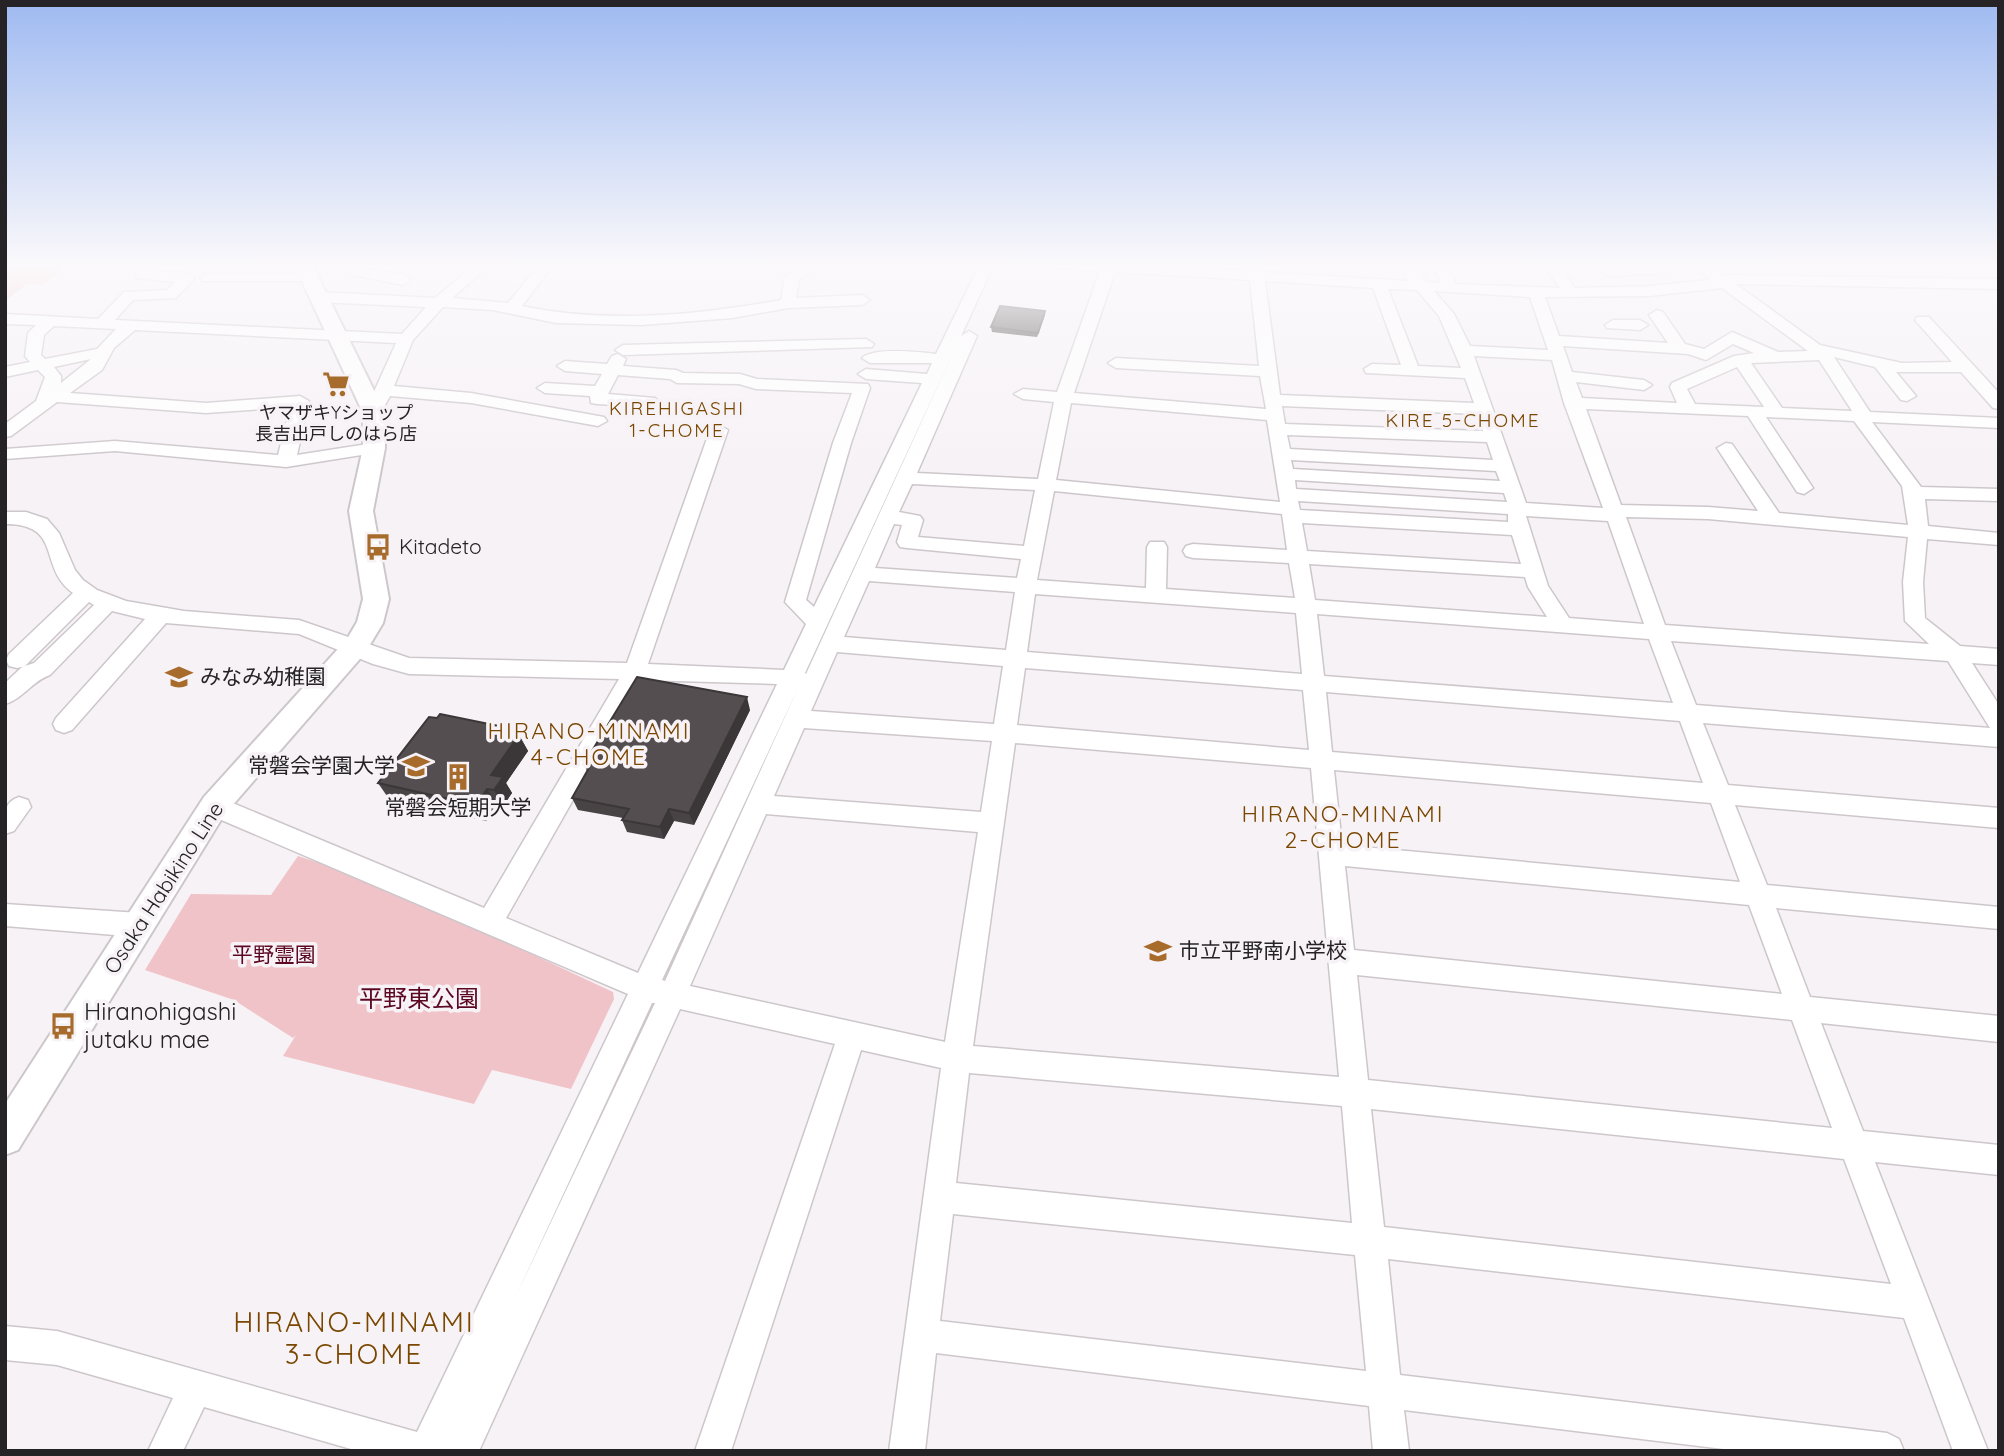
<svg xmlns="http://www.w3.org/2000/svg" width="2004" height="1456" font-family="Quicksand,'Noto Sans JP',sans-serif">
<rect width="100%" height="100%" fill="#f7f2f6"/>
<path fill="#f0c3c8" d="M5 264H70L42 285 27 284 5 301Z
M298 856 375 881 613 992 614 999 571 1089 492 1070 474 1104 283 1056 296 1035 293 1038 234 1000 145 970 191 894 271 895Z"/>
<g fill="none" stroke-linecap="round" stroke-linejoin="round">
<defs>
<path id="minor" d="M143 264H153L155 267 152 271 187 273 195 278 176 298 133 300 115 320 402 334 426 307 319 302 311 297 319 292 435 298 476 264H491L452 298 508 303 540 264H554L522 306C606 324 697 315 781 300L785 277 797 270V264H811V272L799 279 796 298 862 295 870 300 862 305 788 308 732 318 641 325 556 323 493 310 443 307 413 340 394 386 471 393 604 417 607 421 598 426 471 403 390 396 384 407H372L369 403 396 343 135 330 114 348 102 370 70 393 206 403 300 396 309 401 297 455 374 443 383 448 374 453 286 467 115 451 5 459V449L115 441 278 455 290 407 206 413 57 402 11 436 5 437V424L36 401 45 377 38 370 5 377V367L30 362 25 356 28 333 36 325 5 324V314L98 319 124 292 167 290 175 282 137 278 135 275ZM54 326 116 329 97 349 45 359 41 355 44 335ZM91 359 61 383V376L54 367Z
M346 264H360V268L403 275 411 280 403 285 353 275 346 271Z
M980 264H994L961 336 969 331 977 336 917 473 1038 479 1054 402 1023 399 1014 394 1023 389 1057 392 1100 271 1052 268 1045 264H1119L1249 271V264H1263L1264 272 1408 281 1400 264H1414L1426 282 1441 283 1433 264H1447L1456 284 1560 288 1543 264H1557L1575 288 1649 286 1711 280 1692 264H1708L1723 275 1999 279V289L1736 284 1820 345 1902 363 1952 362 1915 320 1917 317H1929L1999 393V409L1993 408 1961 372H1896L1916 396 1907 401 1901 400 1875 367 1834 357 1870 412 1999 418V428L1872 422 1921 487 1999 489V501L1925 499 1928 526 1999 533V545L1927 539 1923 582 1925 618 1960 646 1999 649V665L1972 663 1999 705V747L1703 723 1728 785 1999 808V828L1735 805 1767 885 1999 907V929L1776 908 1810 997 1999 1016V1042L1821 1023 1863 1131 1999 1145V1175L1875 1162 1988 1451H1953L1904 1318 1388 1259 1400 1375 1887 1433 1899 1439 1904 1451H1740L1404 1410 1409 1451H1373L1369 1406 936 1353 925 1451H889L941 1068 861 1050 731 1451H695L835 1044 680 1009 479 1451H358L204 1407 183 1451H148L173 1398 57 1365 5 1360V1326L57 1331 417 1432 628 994 205 813 202 806 205 799 214 796 223 799 484 908 619 679 409 674 373 664 299 634 166 623 72 730 64 733 56 730 53 724 56 718 145 619 112 611 50 675C32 681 23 699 5 704V683L22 667 34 663 94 605 89 602 25 666 17 668 9 666 6 660 9 654 73 593C37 567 64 524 5 524V512H26L47 519 59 533 75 570 83 580 97 590 126 601 184 611 299 620 409 658 627 663 710 430 719 425 728 430 648 664 784 670 806 624 785 602 833 443 852 393 756 389 739 384 677 383 670 379 618 375 608 394 655 398 658 402 655 406 649 407 597 404 591 403 590 396 545 393 537 388 545 383 595 386 602 374 565 371 557 366 565 361 607 364 612 356 618 354 626 359 623 366 676 370 683 373 740 374 757 379 868 384 870 388 851 443 806 600 814 607 922 383 866 379 858 374 866 369 927 374 932 363H870L862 358C874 347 919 352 936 354ZM1115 272 1250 280 1259 366 1116 358 1108 363 1116 368 1260 376 1266 409 1074 393ZM1265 281 1373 288 1401 365 1372 364 1364 369 1366 373 1465 378 1474 403 1280 395ZM1722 288 1808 351 1778 352 1732 332 1704 349 1685 344 1663 312 1657 310 1649 315 1668 343 1559 336 1545 297 1649 296ZM1388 289 1417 290 1439 316 1461 368 1418 366ZM1434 291 1530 297 1548 350 1470 346 1454 314ZM959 340 806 674 805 673ZM1733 344 1754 353 1734 356 1672 383 1670 387 1677 403 1582 398 1576 382 1644 390 1652 385 1644 380 1572 372 1563 346 1688 354 1706 360ZM1474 356 1552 360 1564 403 1603 508 1526 503ZM1819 360 1852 411 1782 408 1751 363ZM1737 367 1764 407 1695 404 1687 389ZM1071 403 1267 420 1280 502 1056 480ZM1282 406 1477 414 1483 431 1285 424ZM1586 409 1748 416 1797 492 1804 494 1813 488 1766 417 1854 421 1902 486 1908 525 1779 513 1732 444 1726 443 1717 448 1758 511 1708 507 1621 505ZM1287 435 1487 442 1493 460 1290 449ZM1291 460 1496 471 1500 481 1293 469ZM1295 480 1504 493 1507 502 1296 489ZM912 484 1035 490 1024 546 918 537 923 520 920 516 899 512ZM1054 491 1282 514 1287 550 1193 544 1186 546 1183 551 1186 556 1193 558 1289 563 1295 598 1166 589 1167 547 1164 542H1150L1147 547 1146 588 1037 580ZM1298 501 1508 514V522L1300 510ZM1526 516 1608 521 1644 624 1569 618 1548 586ZM1626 517 1708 519 1908 537 1903 582 1905 621 1929 644 1665 625ZM1302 523 1512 535 1521 564 1307 551ZM894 524 902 525 897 542 900 547 907 548 1021 559 1017 578 875 568ZM1309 564 1525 577 1528 587 1547 617 1315 600ZM869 581 1015 592 1006 650 844 637ZM1035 594 1296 613 1302 674 1027 652ZM1317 614 1649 639 1673 703 1324 676ZM1671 641 1948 661 1990 728 1696 705ZM837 652 1003 666 994 724 811 711ZM1025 668 1303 690 1309 750 1017 725ZM641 680 777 684 638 973 506 918ZM798 688 665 981 662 980ZM1326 692 1680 721 1703 783 1332 752ZM804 728 992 741 981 812 774 796ZM1015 743 1311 768 1339 1077 973 1046ZM1334 770 1711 803 1740 882 1342 845ZM766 814 978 832 945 1042 690 986ZM1345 866 1749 905 1782 994 1354 950ZM1357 975 1792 1020 1832 1128 1368 1080ZM652 1003H655L515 1298ZM969 1073 1342 1106 1352 1223 956 1183ZM1371 1109 1844 1159 1891 1284 1384 1227ZM953 1214 1355 1255 1366 1371 940 1321Z
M1464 264H1478L1479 267 1472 271 1467 270Z
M1670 264 1673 268C1663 277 1626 273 1610 277L1603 273 1605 270 1625 265Z
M208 273H310L317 277 310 281H203L200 278 203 275Z
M1613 320H1640L1648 325 1640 330 1607 328 1605 325Z
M866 339 874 344 872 347 623 355 615 350 623 345Z
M19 797 28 800 31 807 14 831 5 834C5 818 1 803 19 797Z
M5 904 139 913 148 917 152 925 148 933 139 937 5 926Z"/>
<path id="major" d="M294 264H312L385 413V448L373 511 389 599 383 623 365 653 224 815 18 1150 5 1155V1104L204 797 347 639 357 622 363 599 349 511 363 448V413Z"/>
</defs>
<use href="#minor" stroke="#cdc7cb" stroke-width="3"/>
<use href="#major" stroke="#cdc7cb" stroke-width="4"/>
<use href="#minor" fill="#fff" fill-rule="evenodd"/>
<use href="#major" fill="#fff" fill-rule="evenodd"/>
</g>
<path fill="#484345" d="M1045 315 1037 337 992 332 991 327Z
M750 710 694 825 674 821 664 839 627 832 622 820 623 818 578 810 572 798 587 771 584 764Z
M437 718 514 729 516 734 519 735 528 751 506 783 512 793 503 806 497 805 486 821 389 799 378 783Z"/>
<path fill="#3b3738" d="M1045 311V315L1037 337 1038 333Z
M747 697 750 710 694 825 689 813Z
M514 729 518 737 519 735 528 751 506 783 512 793 503 806 494 790 491 775Z
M487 789 497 805 486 821 476 805Z
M669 809 674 821 664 839 660 827Z"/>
<path fill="#544e50" stroke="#3b3738" stroke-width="2" d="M1000 306 1045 311 1038 333 991 327Z
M637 677 747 697 689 813 669 809 660 827 622 820 629 809 572 798 590 766 584 764Z
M440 714 514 729 511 733 519 735 491 775 503 777 494 790 487 789 476 805 378 783 429 717 437 718Z"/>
<linearGradient id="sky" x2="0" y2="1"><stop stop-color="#9fbaf1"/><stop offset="0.57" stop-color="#fbf9fb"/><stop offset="1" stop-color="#fbf9fb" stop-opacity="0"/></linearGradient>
<rect width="2004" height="467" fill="url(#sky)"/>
<defs>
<symbol id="supermarket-bare" viewBox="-9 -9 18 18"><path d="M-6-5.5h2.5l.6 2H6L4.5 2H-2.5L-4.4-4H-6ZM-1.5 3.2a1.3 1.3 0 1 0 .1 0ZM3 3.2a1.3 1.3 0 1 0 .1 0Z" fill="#a76c2c" stroke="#f7f2f6" stroke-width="2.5" paint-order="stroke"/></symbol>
<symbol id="bus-bare" viewBox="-9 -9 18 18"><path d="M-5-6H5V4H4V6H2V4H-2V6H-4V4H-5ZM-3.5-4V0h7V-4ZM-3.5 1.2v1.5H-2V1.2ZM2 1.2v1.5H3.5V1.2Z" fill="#a76c2c" stroke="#f7f2f6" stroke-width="2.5" paint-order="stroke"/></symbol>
<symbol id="school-bare" viewBox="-9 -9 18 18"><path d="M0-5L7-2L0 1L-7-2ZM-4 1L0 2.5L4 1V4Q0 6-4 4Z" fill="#a76c2c" stroke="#f7f2f6" stroke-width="2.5" paint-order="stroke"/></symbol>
<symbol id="university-bare" viewBox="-9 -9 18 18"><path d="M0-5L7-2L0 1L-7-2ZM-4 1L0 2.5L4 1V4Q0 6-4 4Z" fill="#a76c2c" stroke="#f7f2f6" stroke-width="2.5" paint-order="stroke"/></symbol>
<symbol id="building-bare" viewBox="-9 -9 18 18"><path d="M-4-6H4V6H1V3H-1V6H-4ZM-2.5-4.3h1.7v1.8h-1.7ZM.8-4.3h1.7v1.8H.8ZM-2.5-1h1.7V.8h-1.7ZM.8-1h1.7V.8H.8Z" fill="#a76c2c" stroke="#f7f2f6" stroke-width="2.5" paint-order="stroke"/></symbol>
</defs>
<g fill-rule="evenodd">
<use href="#supermarket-bare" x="317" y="365" width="38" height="38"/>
<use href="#bus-bare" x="359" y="528" width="38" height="38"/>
<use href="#school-bare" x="160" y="658" width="38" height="38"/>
<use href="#university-bare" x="397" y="747" width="38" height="38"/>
<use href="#building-bare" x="439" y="758" width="38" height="38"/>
<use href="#school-bare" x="1139" y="932" width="38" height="38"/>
<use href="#bus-bare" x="44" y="1007" width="38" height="38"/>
</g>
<g text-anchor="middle" stroke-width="7" stroke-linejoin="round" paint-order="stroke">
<g font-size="18" fill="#252325" stroke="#f7f2f6">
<text x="336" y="419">ヤマザキYショップ<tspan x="336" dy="21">長吉出戸しのはら店</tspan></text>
</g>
<g font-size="19" letter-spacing="2" fill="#7a4701" stroke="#f7f2f6">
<text x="677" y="415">KIREHIGASHI<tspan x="677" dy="22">1-CHOME</tspan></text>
<text x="1463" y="427">KIRE 5-CHOME</text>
</g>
<g font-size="21" fill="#252325" stroke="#f7f2f6" text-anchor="start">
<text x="399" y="554">Kitadeto</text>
<text x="200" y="684">みなみ幼稚園</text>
<text x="395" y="773" text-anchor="end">常磐会学園大学</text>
<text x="458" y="815" text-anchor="middle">常磐会短期大学</text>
<text x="1179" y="958">市立平野南小学校</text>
</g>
<g font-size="21" fill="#252325" stroke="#f7f2f6">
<text transform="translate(164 888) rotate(-57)" y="7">Osaka Habikino Line</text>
</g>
<g font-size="21" fill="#5c0823" stroke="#f7f2f6">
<text x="274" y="962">平野霊園</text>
</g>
<g font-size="23" letter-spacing="2" fill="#7a4701" stroke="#f7f2f6">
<text x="589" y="739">HIRANO-MINAMI<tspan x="589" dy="26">4-CHOME</tspan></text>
<text x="1343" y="822">HIRANO-MINAMI<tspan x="1343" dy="26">2-CHOME</tspan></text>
</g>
<g font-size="24" fill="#5c0823" stroke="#f7f2f6">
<text x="419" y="1007">平野東公園</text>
</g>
<g font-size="24" fill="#252325" stroke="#f7f2f6" text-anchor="start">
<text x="84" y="1020">Hiranohigashi<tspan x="84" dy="28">jutaku mae</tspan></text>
</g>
<g font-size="28" letter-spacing="2" fill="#7a4701" stroke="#f7f2f6">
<text x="354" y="1332">HIRANO-MINAMI<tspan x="354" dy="32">3-CHOME</tspan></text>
</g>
</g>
<rect width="2004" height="1456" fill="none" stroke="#252325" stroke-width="14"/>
</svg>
